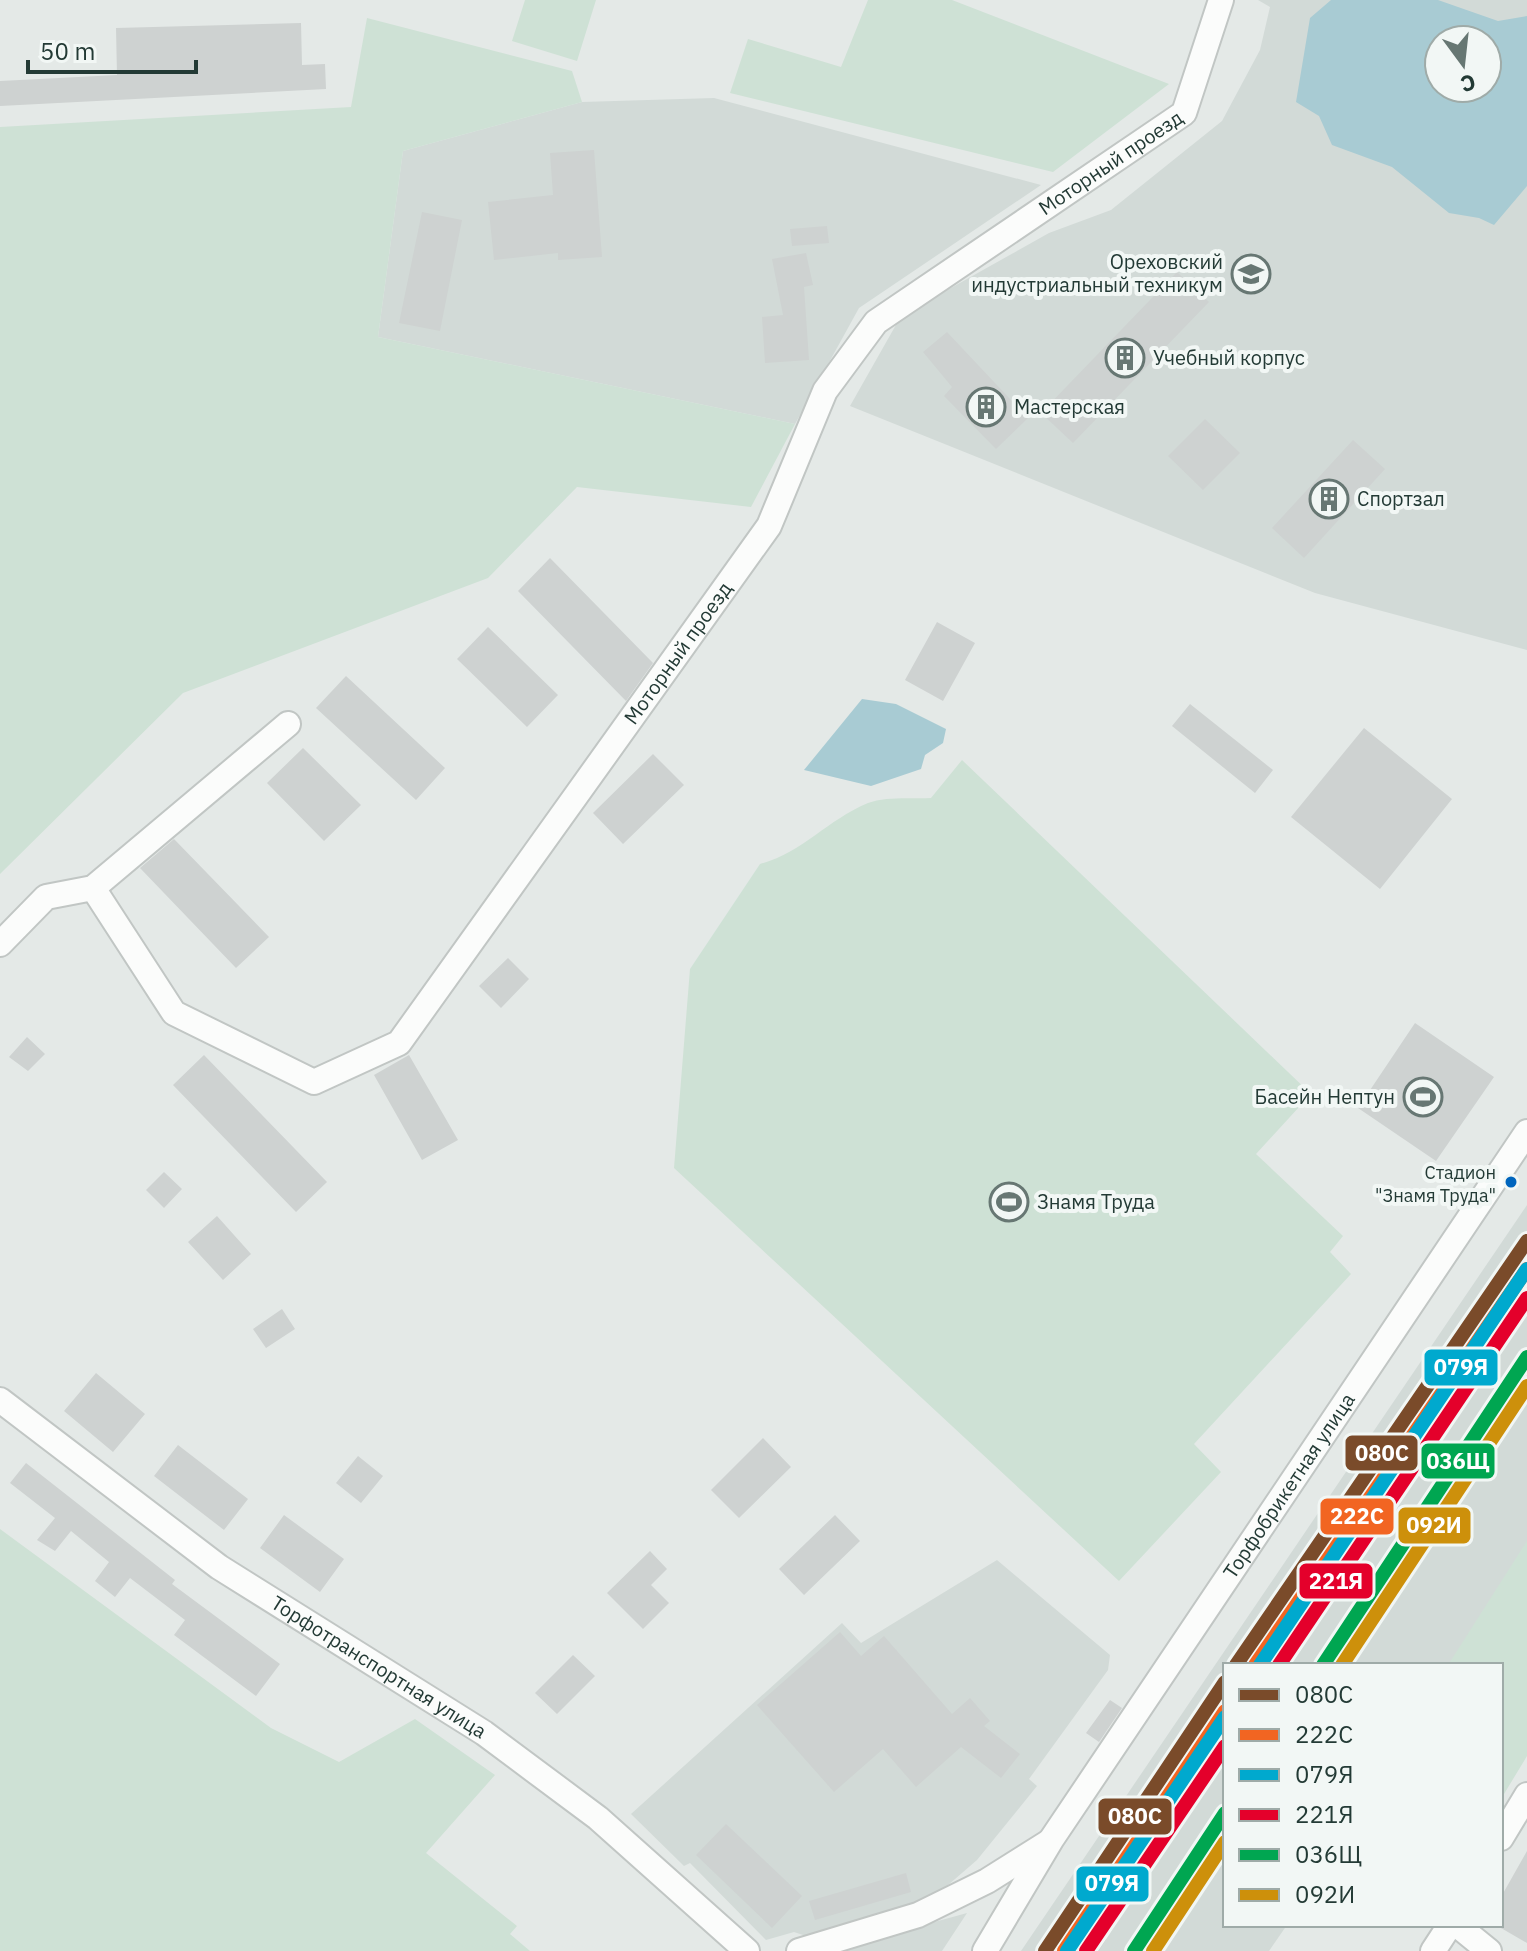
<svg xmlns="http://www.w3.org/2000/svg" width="1527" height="1951" font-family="'IBM Plex Sans',sans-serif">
<rect width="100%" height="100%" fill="#e4e9e7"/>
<path fill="#d2dad7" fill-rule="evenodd" d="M1258 0H1527V650L1315 593 850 406 901 316 1049 233 1111 210 1222 121 1260 50 1270 7ZM1439 40H1487V88H1439Z
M714 98 1041 185 859 308 795 424 378 337 403 151 582 102Z
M1527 1205V1566L1461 1665H1225V1925H1287L1269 1951H1021Z
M997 1560 1110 1655 1108 1670 1029 1779 1037 1786 977 1860 933 1898 812 1938 794 1932 766 1940 690 1863 684 1866 631 1814 842 1623 861 1643Z
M967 1913 942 1951H830Z"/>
<path fill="#cee1d5" d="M525 0H596L577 61 512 41Z
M868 0H952L1169 84 1053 172 730 93 748 39 841 67Z
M367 18 572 71 582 102 403 151 378 337 795 424 751 507 577 487 488 578 183 693 0 874V127L351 107Z
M962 760 1311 1094 1256 1154 1343 1236 1330 1252 1351 1274 1194 1444 1221 1472 1119 1581 674 1168 690 969 760 864C802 853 827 820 868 803 886 796 912 799 931 798Z
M0 1529 271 1728 339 1762 415 1719 495 1775 426 1853 517 1926 510 1934 530 1951H0Z
M1527 1541V1756L1501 1799V1665H1448Z"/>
<path fill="#a8cbd3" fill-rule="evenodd" d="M1331 0H1438L1498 21 1527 16V186L1494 225 1479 218 1449 213 1392 167 1332 145 1319 116 1296 102 1310 18ZM1439 40H1487V88H1439Z
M862 699 896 704 946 729 943 743 925 755 921 769 871 786 804 770Z"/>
<path fill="#ced2d1" d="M301 23 302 65 325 64 326 89 0 106V81L117 75 116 28Z
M594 150 602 257 558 260V253L494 260 488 202 553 195 550 153Z
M422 212 462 220 440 331 399 323Z
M827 226 829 243 792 246 790 229Z
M806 253 813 285 804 287 809 360 765 363 762 317 783 315 772 259Z
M1177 272 1209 302 1073 443 1041 413Z
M947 332 1028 418 996 449 944 396 952 387 923 352Z
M1205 419 1240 453 1203 490 1168 456Z
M1353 440 1385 469 1304 558 1272 528Z
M550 558 653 663 626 701 518 591Z
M937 622 975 643 943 701 905 680Z
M488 627 558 695 527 727 457 659Z
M346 676 445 768 416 800 316 708Z
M1190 704 1273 770 1255 793 1172 726Z
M1364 728 1452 799 1380 889 1291 817Z
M303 748 361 805 324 841 267 783Z
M653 754 684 785 623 844 593 813Z
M174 839 269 937 236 968 140 868Z
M508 958 529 979 501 1008 479 986Z
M1415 1023 1494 1077 1436 1161 1358 1108Z
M27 1037 45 1054 28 1071 9 1057Z
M204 1055 327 1182 296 1212 173 1085Z
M409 1055 458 1140 422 1160 374 1075Z
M164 1172 182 1189 164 1208 146 1190Z
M217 1216 251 1254 223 1280 188 1242Z
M282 1309 295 1329 266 1348 253 1329Z
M96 1373 145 1414 113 1452 64 1411Z
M763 1438 791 1467 739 1518 711 1490Z
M178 1445 248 1499 224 1530 154 1476Z
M358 1456 383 1476 361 1503 336 1483Z
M26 1463 175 1580 172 1584 280 1664 256 1696 174 1635 185 1620 130 1578 115 1597 95 1581 109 1562 71 1531 55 1551 37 1540 55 1518 10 1483Z
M284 1515 344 1559 320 1592 260 1548Z
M835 1515 860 1541 804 1595 779 1569Z
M650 1551 667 1569 651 1585 669 1603 643 1629 607 1593Z
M840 1632 861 1656 884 1636 952 1714 970 1698 990 1721 984 1726 1020 1754 1001 1778 961 1747 916 1787 883 1749 834 1792 757 1705Z
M573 1655 595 1676 557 1714 535 1693Z
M1110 1700 1122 1708 1099 1742 1086 1733Z
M726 1824 802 1896 772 1928 696 1855Z
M1527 1851V1943L1501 1928V1897Z
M906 1873 911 1892 815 1920 809 1901Z"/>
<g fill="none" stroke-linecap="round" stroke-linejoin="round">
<defs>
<g id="minor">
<path id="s1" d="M93 888 174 1013 314 1082 399 1043 769 526 825 391 876 322 1184 113 1221 0"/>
<path d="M0 944 46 897 93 888 288 724"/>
<path id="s2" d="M0 1400 219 1567 484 1733 598 1818 747 1951"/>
<path d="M1501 1838 1527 1795"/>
<path d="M1457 1925 1489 1951"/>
<path d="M799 1951 918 1915 987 1881 1049 1842"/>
<path id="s3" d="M985 1951 1051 1840 1527 1132"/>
<path d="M1433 1951 1450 1925"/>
</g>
</defs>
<use href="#minor" stroke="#c1c6c4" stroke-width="28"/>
<use href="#minor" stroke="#fbfcfb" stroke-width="24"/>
<path stroke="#c7cac9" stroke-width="6" stroke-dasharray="16 8" stroke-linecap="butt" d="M1282 1665 1438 1428 1527 1302
M1095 1951 1225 1752"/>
<defs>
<path id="rail-1" d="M1236 1665 1527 1241
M1045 1951 1225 1682"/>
<path id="rail-2" d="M1255 1665 1527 1269
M1064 1951 1225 1711"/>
<path id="rail-3" d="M1260 1665 1527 1269
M1067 1951 1225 1717"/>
<path id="rail-4" d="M1279 1665 1527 1298
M1086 1951 1225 1746"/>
<path id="rail-5" d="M1323 1665 1527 1357
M1134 1951 1225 1813"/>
<path id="rail-6" d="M1342 1665 1527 1386
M1153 1951 1225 1842"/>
</defs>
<use href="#rail-1" stroke="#f2f7f5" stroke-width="20"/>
<use href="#rail-2" stroke="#f2f7f5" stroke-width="20"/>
<use href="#rail-3" stroke="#f2f7f5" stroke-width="20"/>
<use href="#rail-4" stroke="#f2f7f5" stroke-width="20"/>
<use href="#rail-5" stroke="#f2f7f5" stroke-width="20"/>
<use href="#rail-6" stroke="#f2f7f5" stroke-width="20"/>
<use href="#rail-1" stroke="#7a4b2a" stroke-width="14"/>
<use href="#rail-2" stroke="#f26522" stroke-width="14"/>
<use href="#rail-3" stroke="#00a9ce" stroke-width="14"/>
<use href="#rail-4" stroke="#e4002b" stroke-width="14"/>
<use href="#rail-5" stroke="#00a651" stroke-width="14"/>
<use href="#rail-6" stroke="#cd900b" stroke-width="14"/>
</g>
<defs>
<symbol id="university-ring" viewBox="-11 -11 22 22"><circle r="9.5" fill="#f2f7f5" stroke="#677773" stroke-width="1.5"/><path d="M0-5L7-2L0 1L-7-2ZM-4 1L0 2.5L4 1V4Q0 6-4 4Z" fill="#677773"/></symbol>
<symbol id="building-ring" viewBox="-11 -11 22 22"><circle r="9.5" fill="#f2f7f5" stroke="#677773" stroke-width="1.5"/><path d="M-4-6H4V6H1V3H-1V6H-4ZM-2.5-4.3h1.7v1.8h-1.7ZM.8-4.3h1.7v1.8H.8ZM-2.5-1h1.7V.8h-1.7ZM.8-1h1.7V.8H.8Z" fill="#677773"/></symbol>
<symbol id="stadium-ring" viewBox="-11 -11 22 22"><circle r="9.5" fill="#f2f7f5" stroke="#677773" stroke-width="1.5"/><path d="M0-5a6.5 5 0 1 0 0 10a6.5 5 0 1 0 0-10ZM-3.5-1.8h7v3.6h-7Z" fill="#677773"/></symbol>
</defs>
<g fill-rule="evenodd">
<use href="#university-ring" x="1229" y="252" width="44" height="44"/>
<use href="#building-ring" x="1103" y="336" width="44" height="44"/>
<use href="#building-ring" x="964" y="385" width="44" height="44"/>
<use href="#building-ring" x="1307" y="477" width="44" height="44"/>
<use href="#stadium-ring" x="1401" y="1075" width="44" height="44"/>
<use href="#stadium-ring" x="987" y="1180" width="44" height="44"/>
</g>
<circle fill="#0065bd" stroke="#f2f7f5" stroke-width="3" cx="1511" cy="1182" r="7"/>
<g text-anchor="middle" stroke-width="8" stroke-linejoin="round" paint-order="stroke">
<g font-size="18" fill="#233a35" stroke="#f2f7f5" text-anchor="end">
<text x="1496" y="1179">Стадион<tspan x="1496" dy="23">"Знамя Труда"</tspan></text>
</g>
<g font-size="20" fill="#233a35" stroke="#f2f7f5">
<text dy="7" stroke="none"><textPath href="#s1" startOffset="1550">Моторный проезд</textPath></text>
<text dy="7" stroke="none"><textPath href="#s1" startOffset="878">Моторный проезд</textPath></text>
<text dy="7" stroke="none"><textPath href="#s3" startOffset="556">Торфобрикетная улица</textPath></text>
<text dy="7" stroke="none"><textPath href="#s2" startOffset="464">Торфотранспортная улица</textPath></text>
</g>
<g font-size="20" fill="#233a35" stroke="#f2f7f5" text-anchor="start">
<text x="1223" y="269" text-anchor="end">Ореховский<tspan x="1223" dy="23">индустриальный техникум</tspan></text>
<text x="1153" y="365">Учебный корпус</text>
<text x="1014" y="414">Мастерская</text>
<text x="1357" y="506">Спортзал</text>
<text x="1395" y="1104" text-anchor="end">Басейн Нептун</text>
<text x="1037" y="1209">Знамя Труда</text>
</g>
</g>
<g stroke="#f2f7f5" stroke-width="3">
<rect x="1423" y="1348" width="76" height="39" rx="8" fill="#00a9ce"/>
<rect x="1344" y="1434" width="75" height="38" rx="8" fill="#7a4b2a"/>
<rect x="1420" y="1442" width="76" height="38" rx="8" fill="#00a651"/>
<rect x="1319" y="1497" width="76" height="39" rx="8" fill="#f26522"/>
<rect x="1397" y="1506" width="75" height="39" rx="8" fill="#cd900b"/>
<rect x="1298" y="1562" width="76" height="38" rx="8" fill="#e4002b"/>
<rect x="1097" y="1797" width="76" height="39" rx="8" fill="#7a4b2a"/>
<rect x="1075" y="1865" width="75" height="38" rx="8" fill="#00a9ce"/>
</g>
<g font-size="22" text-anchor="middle" font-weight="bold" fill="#fff">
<text x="1461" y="1375">079Я</text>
<text x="1382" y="1461">080С</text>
<text x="1458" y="1469">036Щ</text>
<text x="1357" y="1524">222С</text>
<text x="1434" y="1533">092И</text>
<text x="1336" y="1589">221Я</text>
<text x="1135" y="1824">080С</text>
<text x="1112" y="1891">079Я</text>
</g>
<rect x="1223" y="1663" width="280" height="264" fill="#f2f7f5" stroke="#9faba8" stroke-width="2"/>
<rect x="1239" y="1689" width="40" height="12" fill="#7a4b2a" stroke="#9faba8" stroke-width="2"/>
<text x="1295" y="1703" font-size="24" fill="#233a35">080С</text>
<rect x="1239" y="1729" width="40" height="12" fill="#f26522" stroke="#9faba8" stroke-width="2"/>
<text x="1295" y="1743" font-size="24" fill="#233a35">222С</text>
<rect x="1239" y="1769" width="40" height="12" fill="#00a9ce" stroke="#9faba8" stroke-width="2"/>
<text x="1295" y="1783" font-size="24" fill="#233a35">079Я</text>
<rect x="1239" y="1809" width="40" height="12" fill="#e4002b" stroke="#9faba8" stroke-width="2"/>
<text x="1295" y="1823" font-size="24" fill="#233a35">221Я</text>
<rect x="1239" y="1849" width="40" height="12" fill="#00a651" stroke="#9faba8" stroke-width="2"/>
<text x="1295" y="1863" font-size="24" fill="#233a35">036Щ</text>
<rect x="1239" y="1889" width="40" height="12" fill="#cd900b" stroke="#9faba8" stroke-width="2"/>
<text x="1295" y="1903" font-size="24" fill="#233a35">092И</text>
<g transform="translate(1463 64) rotate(165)"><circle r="38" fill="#f2f7f5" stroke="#9faba8" stroke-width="2"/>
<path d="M0-6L14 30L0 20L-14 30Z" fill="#677773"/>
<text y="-12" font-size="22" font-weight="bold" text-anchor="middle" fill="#233a35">С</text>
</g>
<path d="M28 60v12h168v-12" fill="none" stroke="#233a35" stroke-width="4"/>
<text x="40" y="60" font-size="24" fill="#233a35" stroke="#f2f7f5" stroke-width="6" paint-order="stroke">50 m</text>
</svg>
